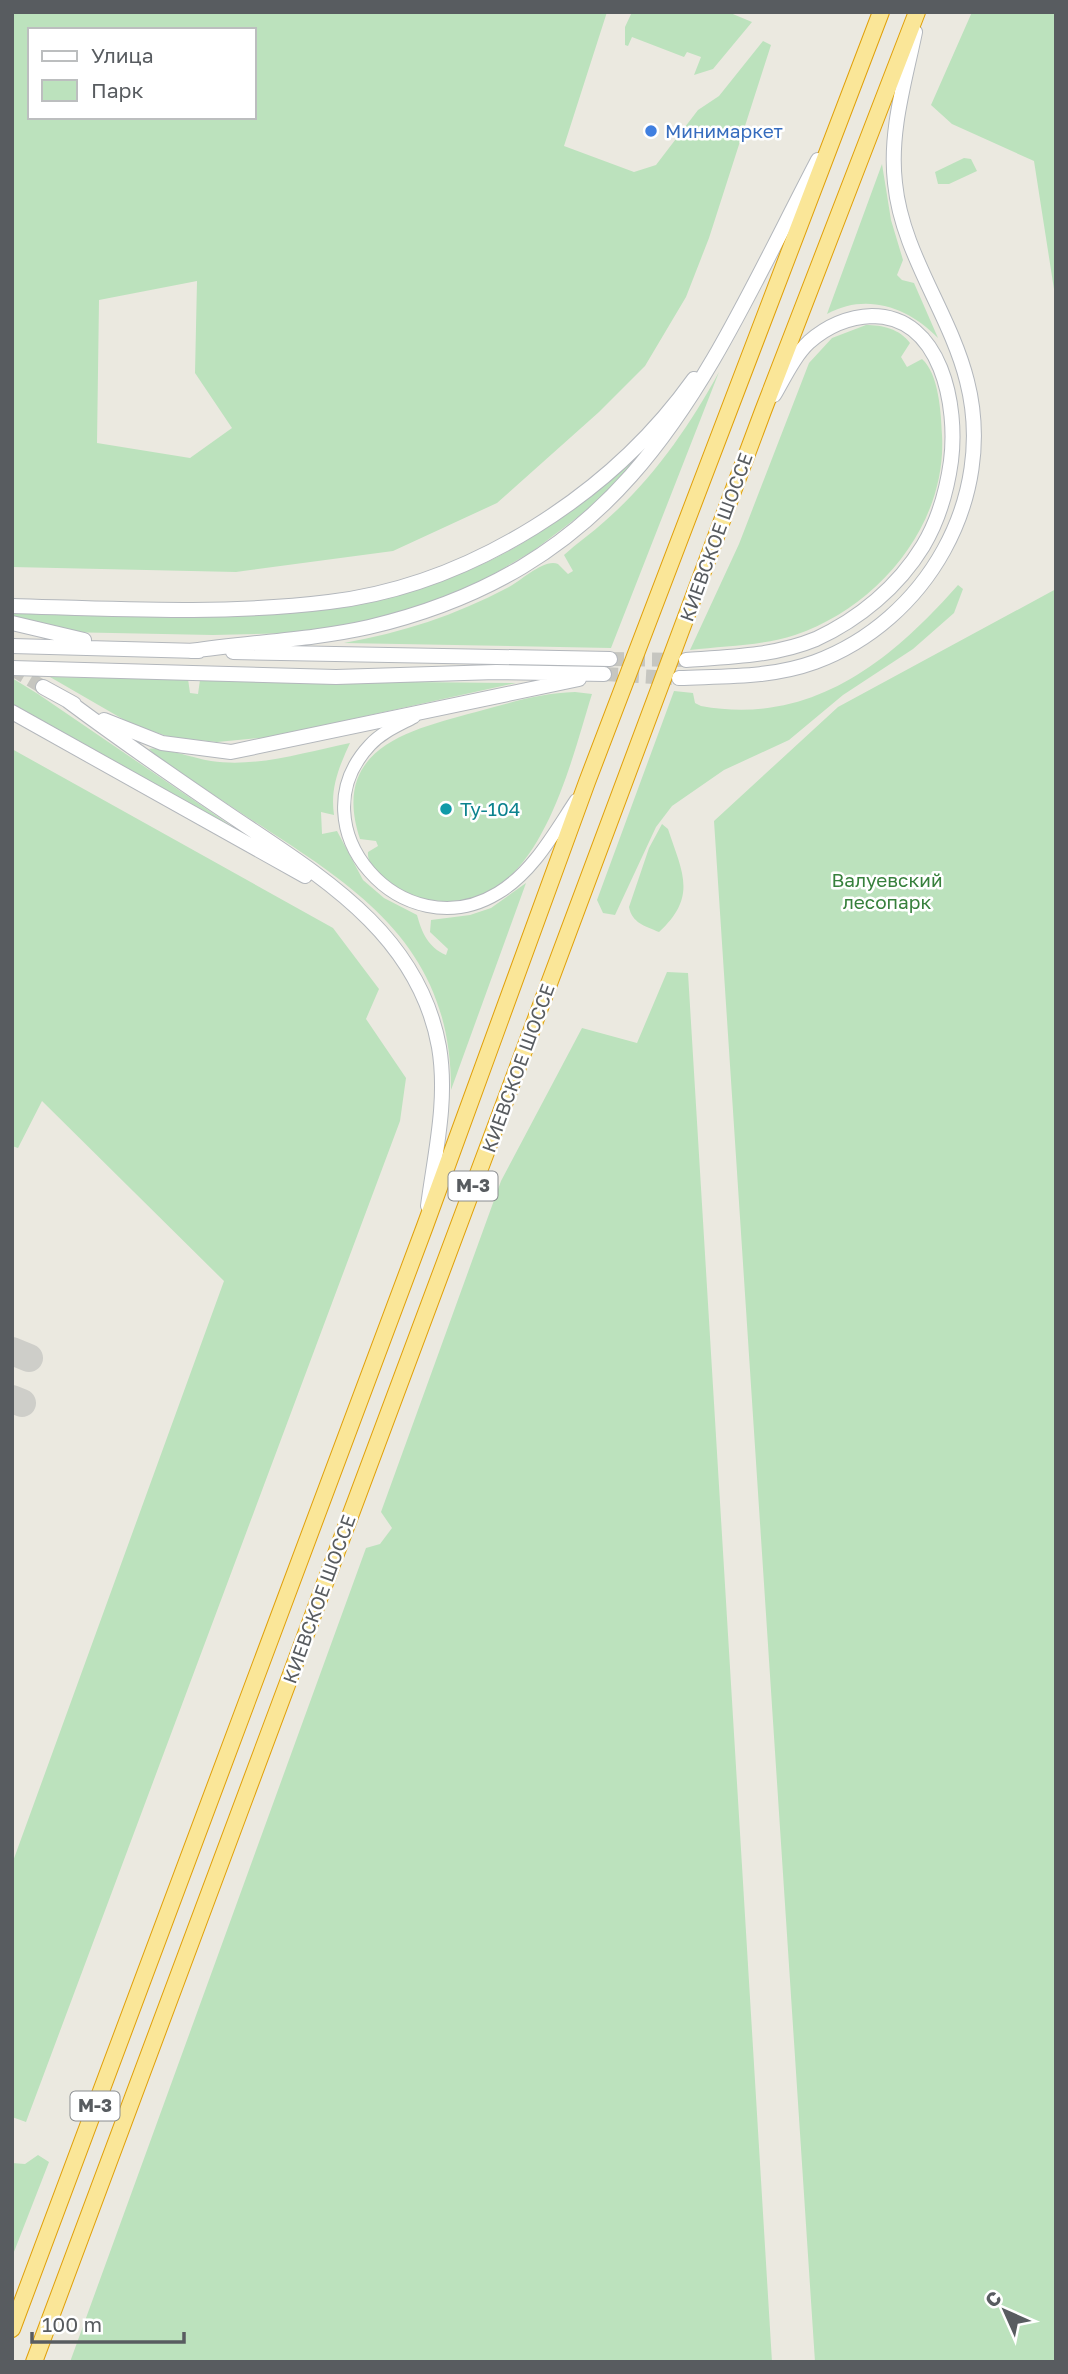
<svg xmlns="http://www.w3.org/2000/svg" width="1068" height="2374" font-family="'Golos Text',sans-serif">
<rect width="100%" height="100%" fill="#ebe9e0"/>
<path fill="#bce2bd" fill-rule="evenodd" d="M12 12H607L564 146 634 172 656 165 698 110 719 96 763 41 771 45 709 238 686 297 645 366 599 412 497 503 393 551 236 572 12 567ZM30 30H254V117H30ZM197 281 195 373 232 428 190 458 97 443 99 300Z
M632 12H728L752 22 713 69 694 75 701 57 687 52 684 57 632 37 628 46 625 45V27Z
M972 12H1056V302L1034 161 952 124 931 105Z
M964 158 971 159 977 171 949 184H938L935 172Z
M882 164 891 220 903 260 897 275 902 280 914 283 938 338C909 308 867 292 827 314Z
M866 325C882 325 900 329 910 343L901 357 907 367 922 359C939 374 941 413 942 435 947 525 878 607 795 635 761 646 724 646 690 650L739 544 809 363 832 338Z
M719 372 611 648 344 643C401 633 456 615 507 588 520 582 544 558 558 564L568 574 573 571 564 555C577 543 592 533 605 521 653 479 689 427 719 372Z
M652 438 643 453 591 507 533 551 473 586 391 616 298 633 213 635 62 632 12 619V613C183 616 362 635 516 547 567 517 609 478 652 438Z
M958 585 963 589 954 613 913 649 843 695 789 740 724 770 672 806 656 827 615 915 603 913 597 900 674 691 693 693 695 703 701 706C811 726 890 662 958 585Z
M1056 589V2362H815L714 821 838 707Z
M50 677 188 679 190 693 198 694 200 680 516 683 270 737 217 742 170 737 133 725Z
M12 678 38 694 233 827 12 706Z
M575 692 592 694C571 760 540 905 448 901 433 901 415 899 402 891 390 883 366 867 368 852L378 846 376 841 360 839C330 748 409 730 476 712 509 703 540 693 575 692Z
M350 743C339 767 330 788 334 815L321 812 322 834 337 831 363 880 384 898 417 915C422 933 428 947 446 955L448 949 430 932 431 920 470 915 491 908 526 883 451 1090C452 928 332 875 214 795 193 781 167 767 149 749 158 746 197 759 211 761 257 768 305 752 350 743Z
M12 749 333 928 379 989 366 1019 406 1078 400 1121 26 2122 12 2117V1864L224 1281 42 1101 18 1148 12 1146Z
M662 824 668 829C682 872 698 896 659 932 645 926 632 923 629 907L649 848Z
M667 972 688 973 772 2362H70L366 1548 380 1544 392 1528 381 1512 501 1181 582 1028 637 1043Z
M38 2155 49 2162 12 2257V2163L25 2164Z"/>
<g fill="none" stroke-linecap="round" stroke-linejoin="round">
<path stroke="#cecec9" stroke-width="28" d="M12 1351 29 1358
M12 1399 22 1403"/>
<path stroke="#c6c6c0" stroke-width="14" stroke-dasharray="14 7" stroke-linecap="butt" d="M610 659 686 660
M12 669 43 687
M604 674 672 678"/>
<defs>
<path id="tertiary" d="M414 717C399 725 382 732 370 745 293 827 403 951 498 893 533 872 554 833 576 800"/>
<path id="secondary" d="M12 606C118 609 224 615 329 602 471 585 612 494 694 379
M12 623 84 640
M12 646 199 651
M191 651C250 642 311 640 369 627 636 564 704 379 818 160
M233 652 610 659
M686 660C729 657 775 656 816 639 859 619 898 587 923 546 938 521 947 490 951 461 958 407 942 316 872 316 848 317 826 327 809 342 794 356 784 378 774 395
M12 668 336 677 496 672 604 674
M679 678C725 676 771 678 815 662 926 621 997 498 967 381 950 313 902 254 895 183 889 132 905 81 915 32
M43 687 74 704
M68 701C119 739 171 775 224 811 315 873 418 930 439 1047 448 1100 435 1153 428 1206
M12 712 305 876
M104 720 162 743 231 752 579 679"/>
<path id="trunk" d="M12 2329 425 1226 587 782 881 12
M34 2362 763 411 917 12"/>
</defs>
<use href="#tertiary" stroke="#b2b6ba" stroke-width="14"/>
<use href="#secondary" stroke="#b3b7bc" stroke-width="16"/>
<use href="#trunk" stroke="#e0a00a" stroke-width="18"/>
<use href="#tertiary" stroke="#fff" stroke-width="12"/>
<use href="#secondary" stroke="#fff" stroke-width="14"/>
<use href="#trunk" stroke="#fae698" stroke-width="16"/>
</g>
<circle fill="#3f7fe0" stroke="#fff" stroke-width="2.5" cx="651" cy="131" r="7"/>
<circle fill="#0f9aa8" stroke="#fff" stroke-width="2.5" cx="446" cy="809" r="7"/>
<g text-anchor="middle" stroke-width="5" stroke-linejoin="round" paint-order="stroke">
<g fill="#fff" stroke="#8a8d90" stroke-width="2">
<rect x="448.5" y="1171.5" width="49" height="29" rx="5"/>
<rect x="70.5" y="2091.5" width="49" height="29" rx="5"/>
</g>
<g font-size="18" font-weight="bold" fill="#585c60">
<text x="473" y="1192">М-3</text>
<text x="95" y="2112">М-3</text>
</g>
<g font-size="19" fill="#366cbe" stroke="#fff" text-anchor="start">
<text x="665" y="138">Минимаркет</text>
</g>
<g font-size="19" fill="#585c60" stroke="#fff">
<text transform="translate(716 537) rotate(-70)" y="7">КИЕВСКОЕ ШОССЕ</text>
<text transform="translate(518 1068) rotate(-70)" y="7">КИЕВСКОЕ ШОССЕ</text>
<text transform="translate(319 1599) rotate(-70)" y="7">КИЕВСКОЕ ШОССЕ</text>
</g>
<g font-size="19" fill="#0d838f" stroke="#fff" text-anchor="start">
<text x="460" y="816">Ту-104</text>
</g>
<g font-size="19" fill="#37803c" stroke="#fff">
<text x="887" y="887">Валуевский<tspan x="887" dy="22">лесопарк</tspan></text>
</g>
</g>
<rect width="1068" height="2374" fill="none" stroke="#585c60" stroke-width="28"/>
<rect x="28" y="28" width="228" height="91" fill="#ffffff" stroke="#bcbebf" stroke-width="2"/>
<rect x="42" y="51" width="35" height="10" fill="#ffffff" stroke="#bcbebf" stroke-width="2"/>
<text x="91" y="63" font-size="21" fill="#585c60">Улица</text>
<rect x="42" y="80" width="35" height="21" fill="#bce2bd" stroke="#bcbebf" stroke-width="2"/>
<text x="91" y="98" font-size="21" fill="#585c60">Парк</text>
<g transform="translate(1005 2311) rotate(315)" stroke="#ffffff" stroke-width="5" paint-order="stroke">
<path d="M0-5L12 26L0 18L-12 26Z" fill="#585c60"/>
<text y="-10" font-size="19" font-weight="bold" text-anchor="middle" fill="#585c60">С</text>
</g>
<path d="M32 2332v10h152v-10" fill="none" stroke="#585c60" stroke-width="3.5"/>
<text x="42" y="2332" font-size="21" fill="#585c60" stroke="#ffffff" stroke-width="5" paint-order="stroke">100 m</text>
</svg>
